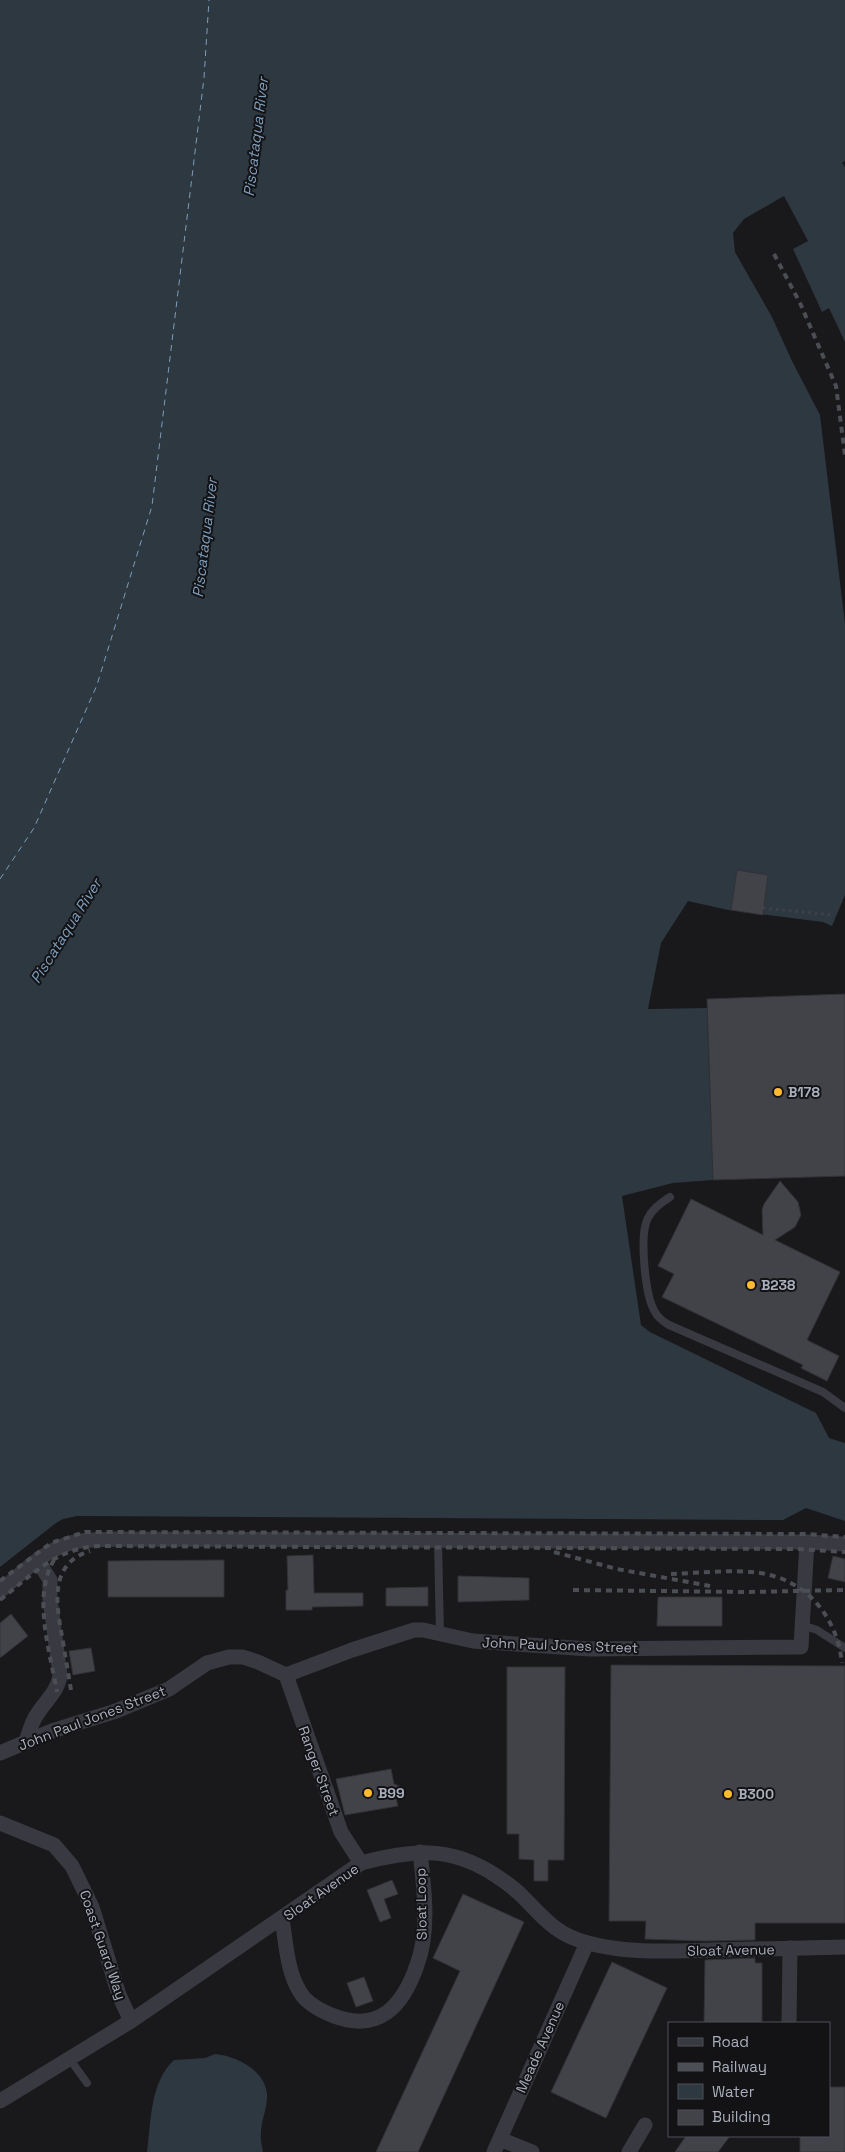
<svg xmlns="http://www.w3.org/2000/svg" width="845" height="2152" font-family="'Space Grotesk',sans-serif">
<rect width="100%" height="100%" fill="#19181b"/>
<path fill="#2d3841" d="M0 0H845V161L842 163 845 167V342L829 308 822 312 793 249 808 241 784 196 744 219 733 233 735 252 772 317 792 361 820 415 845 624V895L832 926 823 922 728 910 688 901 661 943 648 1009 707 1008 713 1180 673 1183 622 1196 641 1325 650 1332 816 1413 829 1438 845 1443V1521L806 1508 783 1520 77 1516 63 1519 56 1523 0 1567Z
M215 2054C236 2056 265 2070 267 2094 268 2107 261 2120 261 2133 260 2139 262 2146 263 2152H147C151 2122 150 2082 174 2060L205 2058Z"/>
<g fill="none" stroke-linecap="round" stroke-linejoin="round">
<path stroke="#7e9dba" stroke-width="1" stroke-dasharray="6 5" stroke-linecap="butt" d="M0 879 34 828 97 685 152 506 204 78 209 0"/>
</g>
<path fill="#424348" stroke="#323237" d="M737 870 768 875 763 915 731 910Z
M845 994V1176L713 1180 707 999Z
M780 1181 798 1202 801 1215 795 1227 775 1240 840 1272 807 1340 839 1356 827 1381 801 1368 803 1365 662 1297 674 1274 658 1266 691 1199 763 1235 762 1210 764 1204Z
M313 1555 314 1593H363V1606L312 1607V1610H286V1590H288L287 1556Z
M833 1556 845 1559V1582L828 1578Z
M224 1560V1597H108V1561Z
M458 1576 529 1578V1600L458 1602Z
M428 1587V1606H386V1588Z
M658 1597H722V1626H657Z
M11 1614 28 1636 0 1658V1623Z
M91 1648 95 1671 73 1675 69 1651Z
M611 1665 845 1666V1923H755V1940L705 1941 645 1939 646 1921H609Z
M507 1667H565L564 1860H548V1881H534V1860L519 1859V1834H507Z
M391 1769 394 1784 404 1788 395 1794 398 1806 345 1815 336 1779Z
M392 1880 398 1894 384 1899 391 1918 380 1922 367 1890Z
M463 1894 524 1922 418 2152H376L460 1971 433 1958Z
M755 1958V1963H762V2023H704L705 1960Z
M612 1962 667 1988 606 2118 551 2092Z
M364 1977 373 2001 356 2007 347 1983Z
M829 2087H845V2152H800V2136H829Z
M686 2136H730L718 2152H675Z"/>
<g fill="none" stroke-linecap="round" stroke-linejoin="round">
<path stroke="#3f4148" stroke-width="3" stroke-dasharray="2.5 4" stroke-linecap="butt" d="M763 908 833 915"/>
<path stroke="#393a41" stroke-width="8" d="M670 1197C662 1202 652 1209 648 1218 639 1234 645 1296 655 1312 658 1318 664 1322 669 1325L823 1392 845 1408
M438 1541 440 1635
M802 1625 817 1630 845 1648
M69 2058 87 2083"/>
<path stroke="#393a41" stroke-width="15" d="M0 1591C21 1574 44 1550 71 1543 85 1539 100 1540 114 1539L807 1542
M286 1675 341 1832 361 1863
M26 1742C29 1733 31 1724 36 1716 45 1701 58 1692 60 1675L50 1599V1580L38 1561
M0 1753 52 1731 116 1711 169 1689 207 1663 229 1657H243L258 1662 286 1675 352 1650 414 1630H423L473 1641 590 1649 801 1647 807 1542 845 1544
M0 1823 54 1845 72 1866 92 1907 119 1995 131 2021
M282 1919C286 1942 287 1972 300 1992 307 2004 321 2011 334 2016 379 2033 403 2006 417 1965 430 1930 424 1888 420 1852
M789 2023 790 1948
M0 2101 131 2021 361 1863C412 1850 449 1845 495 1875 504 1881 514 1888 522 1896 544 1918 556 1935 588 1943 629 1954 671 1951 713 1950 757 1949 801 1948 845 1947
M500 2139 532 2152
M494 2152 587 1943
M629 2152 645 2125"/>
<path stroke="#4c4e56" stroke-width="4" stroke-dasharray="6 5" stroke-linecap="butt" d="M774 254 800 303 836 386 845 455
M554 1552 617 1569 710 1586
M54 1560C32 1596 50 1652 57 1692
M671 1574C699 1573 732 1569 760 1573 807 1580 837 1617 842 1663
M0 1581 51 1543 85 1532 806 1534 845 1537
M573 1590 748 1592 845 1590
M0 1600C32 1575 55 1549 98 1546L798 1549 845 1552
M71 1690C68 1672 65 1654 62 1636 56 1604 49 1563 90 1551"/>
</g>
<g fill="#ffbb2d" stroke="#131316" stroke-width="2">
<circle cx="778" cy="1092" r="5"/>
<circle cx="751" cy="1285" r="5"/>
<circle cx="368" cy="1793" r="5"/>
<circle cx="728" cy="1794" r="5"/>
</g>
<g text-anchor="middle" stroke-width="4" stroke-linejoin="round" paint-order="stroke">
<g font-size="14" font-weight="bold" fill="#aaafbc" stroke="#131316" text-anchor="start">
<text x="788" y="1097">B178</text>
<text x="761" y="1290">B238</text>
<text x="378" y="1798">B99</text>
<text x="738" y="1799">B300</text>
</g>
<g font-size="14" fill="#aaafbc" stroke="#131316">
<text transform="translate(560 1645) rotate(2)" y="5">John Paul Jones Street</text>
<text transform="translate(92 1718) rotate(-21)" y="5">John Paul Jones Street</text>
<text transform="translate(319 1771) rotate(70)" y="5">Ranger Street</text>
<text transform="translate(321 1892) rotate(-35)" y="5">Sloat Avenue</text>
<text transform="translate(421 1904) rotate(-91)" y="5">Sloat Loop</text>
<text transform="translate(103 1945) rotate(71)" y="5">Coast Guard Way</text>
<text transform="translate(731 1950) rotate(-1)" y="5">Sloat Avenue</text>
<text transform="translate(540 2047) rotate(-66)" y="5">Meade Avenue</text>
</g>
<g font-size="15" font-style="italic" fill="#7e9dba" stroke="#131316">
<text transform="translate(256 137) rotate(-83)" y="5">Piscataqua River</text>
<text transform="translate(205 538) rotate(-83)" y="5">Piscataqua River</text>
<text transform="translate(66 931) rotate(-58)" y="5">Piscataqua River</text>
</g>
</g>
<rect x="668" y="2022" width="162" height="115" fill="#131316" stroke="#4f5158"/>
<rect x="678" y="2038" width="25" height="8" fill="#393a41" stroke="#4f5158"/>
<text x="712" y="2047" font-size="15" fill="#aaafbc">Road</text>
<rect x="678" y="2063" width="25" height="8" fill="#4c4e56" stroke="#4f5158"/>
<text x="712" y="2072" font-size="15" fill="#aaafbc">Railway</text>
<rect x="678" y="2084" width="25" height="15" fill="#2d3841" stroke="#4f5158"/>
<text x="712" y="2097" font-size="15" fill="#aaafbc">Water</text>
<rect x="678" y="2110" width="25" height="15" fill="#424348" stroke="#4f5158"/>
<text x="712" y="2122" font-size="15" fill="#aaafbc">Building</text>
</svg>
